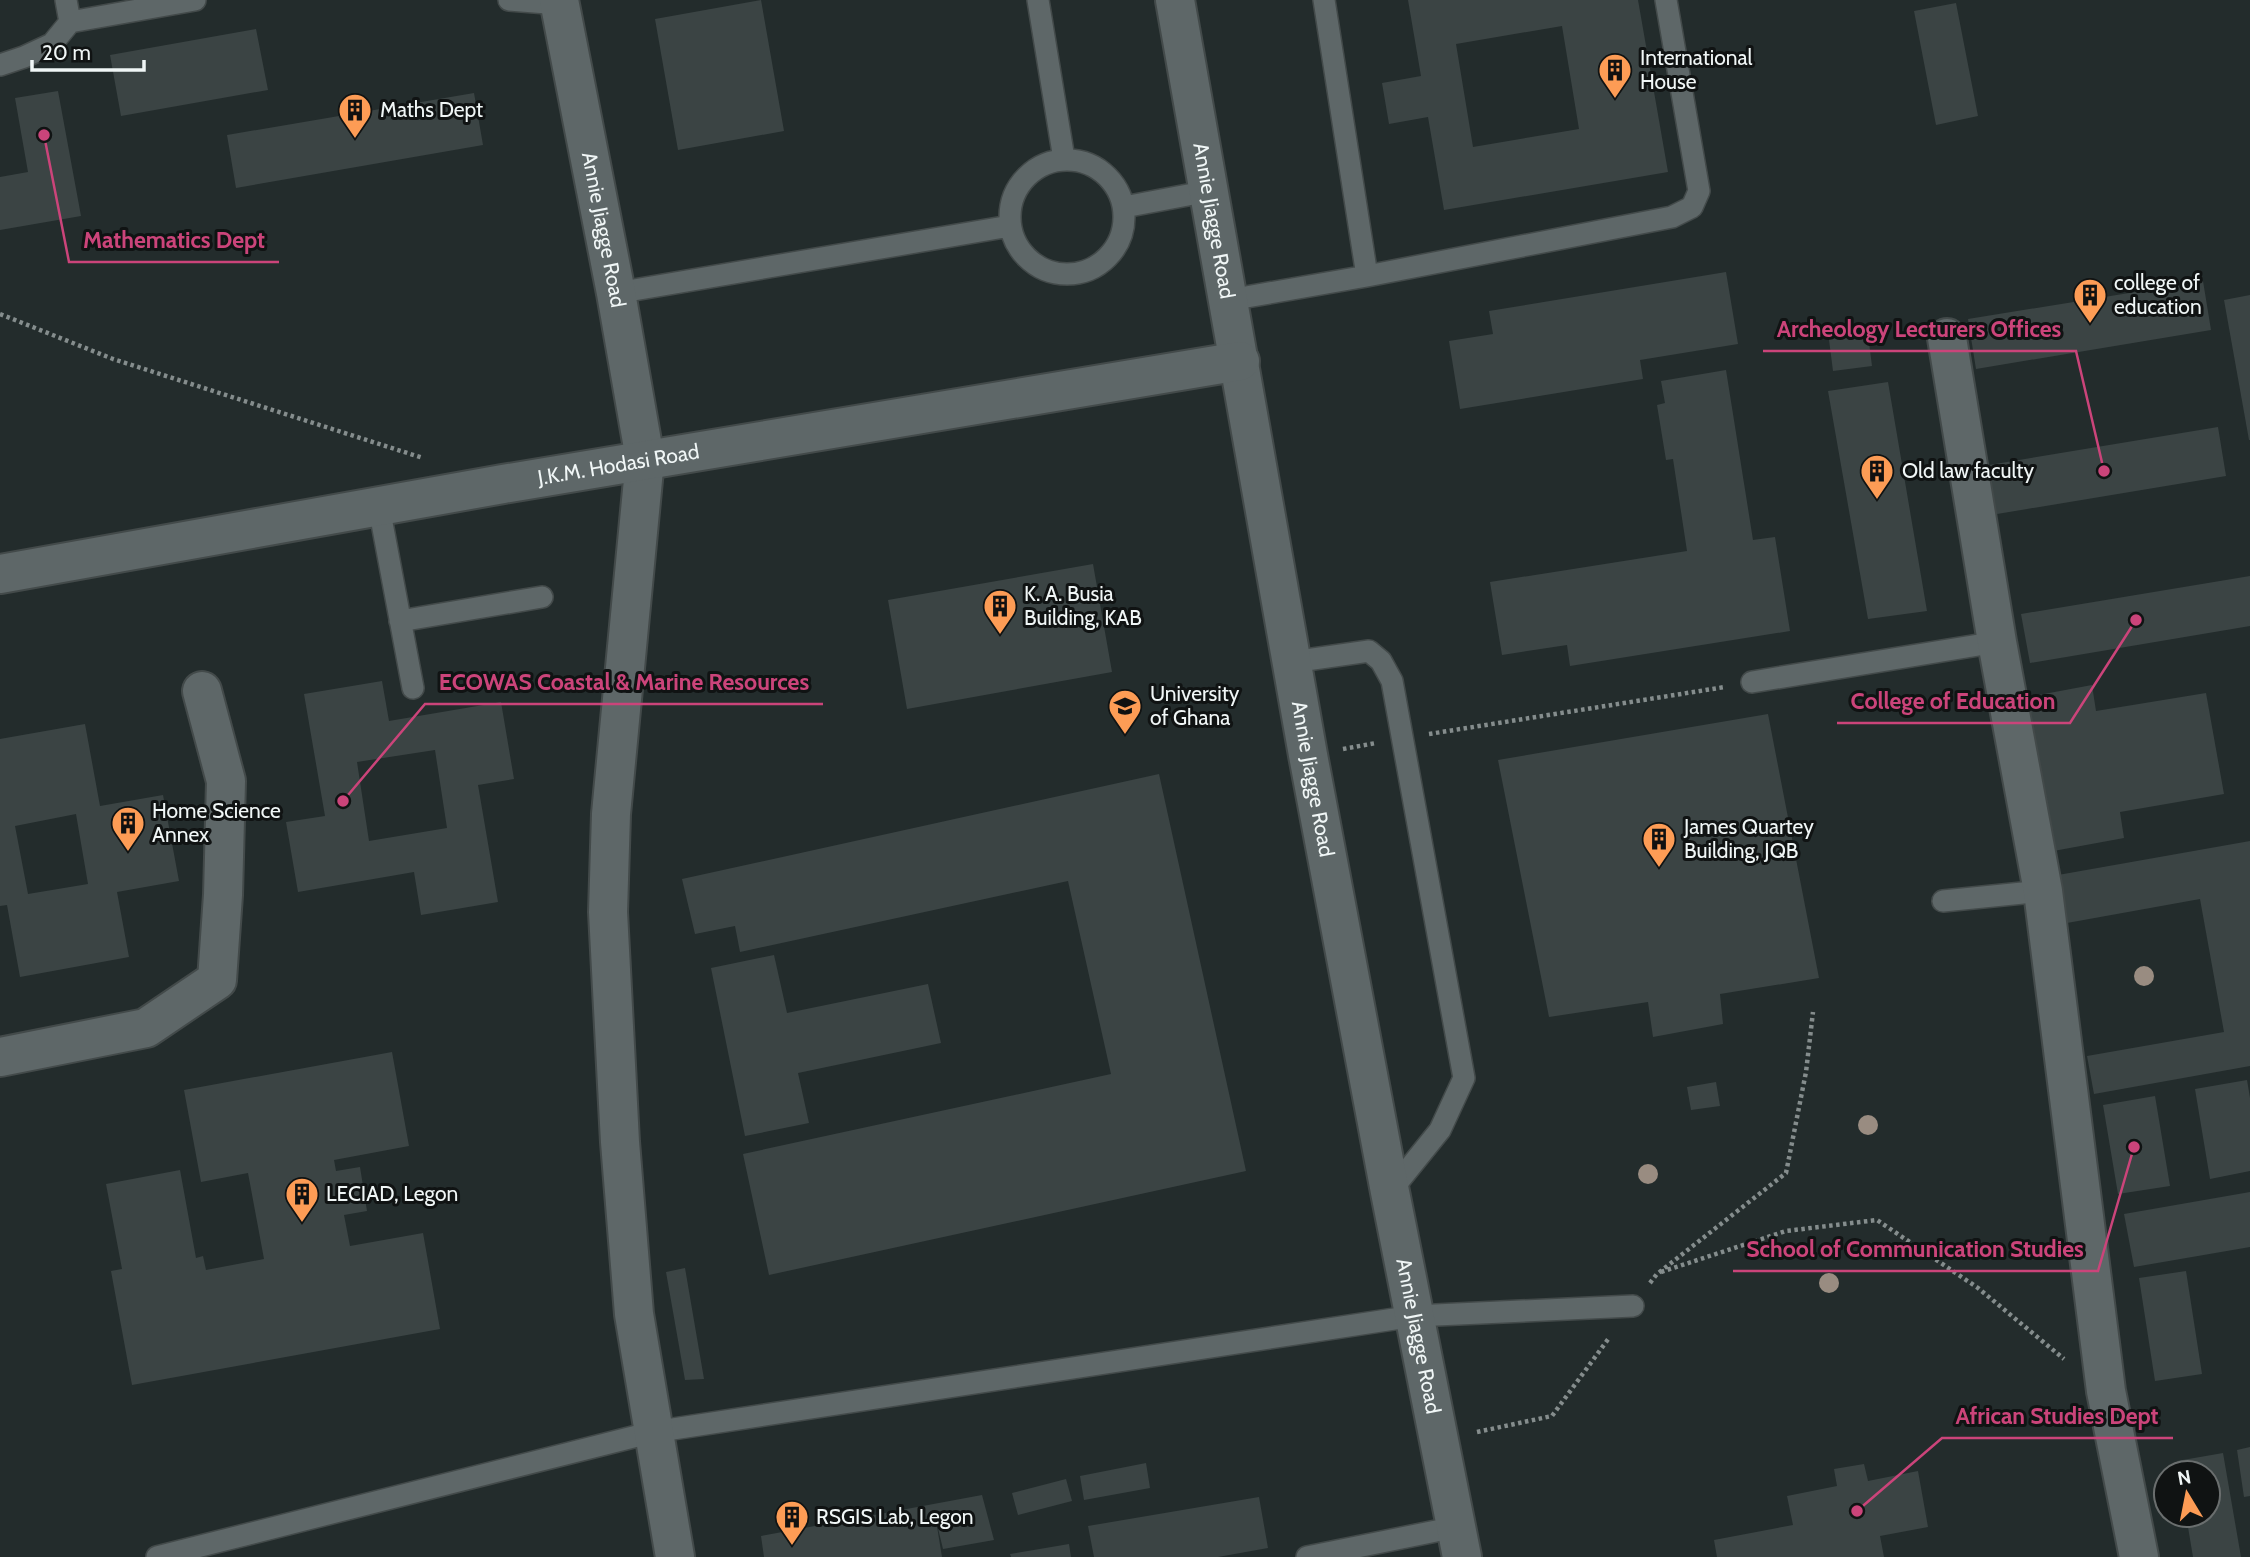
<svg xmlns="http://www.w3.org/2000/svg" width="2250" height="1557" font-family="Cabin,sans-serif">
<rect width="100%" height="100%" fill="#232c2c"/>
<path fill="#3b4444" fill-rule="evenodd" d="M761 0 784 131 678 150 655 19Z
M1408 0H1638L1668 172 1444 210 1428 117 1389 124 1382 83 1421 76ZM1562 26 1579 129 1473 147 1456 44Z
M1956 3 1978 116 1936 125 1914 11Z
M256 29 268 90 121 116 110 55Z
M58 91 81 216 0 230V177L28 172 15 98Z
M474 93 483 145 236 188 227 135Z
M1726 272 1738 344 1640 360 1643 379 1460 409 1449 341 1493 334 1489 311Z
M2203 281 2211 330 1976 369 1968 319Z
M2250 295V440H2249L2224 300Z
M1867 327 1872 366 1833 371 1828 332Z
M1726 370 1753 540 1775 537 1790 631 1570 666 1567 645 1502 655 1490 582 1687 551 1673 459 1666 460 1657 405 1665 403 1661 381Z
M1888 382 1927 611 1868 619 1828 391Z
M2218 427 2226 476 1991 515 1983 466Z
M1093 564 1112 672 907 709 888 600Z
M2250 576V626L2030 663 2021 614Z
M382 681 389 721 501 702 514 779 478 785 498 902 421 915 414 872 298 892 286 822 325 816 304 694ZM435 750 447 828 369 841 357 762Z
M2092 685 2096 711 2206 693 2224 794 2120 812 2124 838 2048 852 2022 698Z
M1768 714 1819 978 1720 994 1723 1024 1653 1037 1648 1002 1549 1017 1498 760Z
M85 724 100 806 163 795 179 881 117 892 129 957 20 977 7 905 0 906V739ZM76 814 88 884 28 894 15 826Z
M1159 774 1246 1171 769 1275 743 1154 1111 1074 1068 881 740 952 735 926 695 934 682 879Z
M2250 841V1066L2094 1094 2087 1056 2224 1032 2200 899 2067 923 2058 875Z
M774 955 787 1013 928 984 941 1043 798 1073 809 1123 745 1136 711 968Z
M392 1052 409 1146 334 1160 336 1171 360 1167 367 1211 344 1215 350 1246 423 1233 440 1329 132 1385 111 1271 122 1269 106 1184 180 1170 196 1258 203 1256 206 1270 264 1259 248 1173 201 1182 184 1090Z
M2247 1080 2250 1098V1171L2210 1179 2195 1089Z
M1716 1082 1720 1106 1691 1110 1687 1087Z
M2155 1096 2170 1186 2118 1194 2103 1105Z
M2250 1192V1247L2134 1267 2124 1214Z
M685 1268 704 1379 685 1380 666 1272Z
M2186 1271 2202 1374 2155 1381 2139 1278Z
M2250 1447V1496L2244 1497 2237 1450Z
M2223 1453 2241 1557H2193L2186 1515H2208V1473H2179L2177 1461Z
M1146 1463 1150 1488 1084 1500 1080 1476Z
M1864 1464 1868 1481 1918 1471 1928 1527 1880 1536 1884 1557H1717L1714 1540 1793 1525 1787 1496 1837 1486 1834 1469Z
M1066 1479 1072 1501 1018 1515 1012 1493Z
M982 1495 994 1540 943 1549 936 1520 942 1557H764L761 1536Z
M1259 1497 1268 1548 1218 1557H1094L1088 1526Z
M1069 1544 1071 1557H1011L1010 1554Z"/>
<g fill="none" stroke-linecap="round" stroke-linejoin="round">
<defs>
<path id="lane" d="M66 0 70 22
M509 0 560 4
M1038 0 1064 159
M1324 0 1367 276
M0 65 24 57 52 44 70 22 195 0
M1010 217a57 57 0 1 1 114 0a57 57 0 1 1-114 0Z
M1124 207 1209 191
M616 293 1010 226
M1229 300 1367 276 1672 217 1692 207 1699 191 1666 0
M379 507 413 688
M400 621 542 597
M1292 662 1369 651 1381 661 1392 681 1464 1078 1440 1130 1390 1192
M1752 682 1997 642
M1943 901 2043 891
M157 1557 653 1432 1414 1316 1633 1306
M1307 1557 1456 1527"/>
<g id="street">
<path id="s1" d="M559 0 616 293 645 459 611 814 608 912 620 1142 634 1314 675 1557"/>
<path id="s2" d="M1175 0 1308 755 1390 1192 1462 1557"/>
<path d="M1947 338 1997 642 2043 891 2106 1391 2139 1557"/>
<path id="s3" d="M0 574 503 484 1240 361"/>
<path d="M0 1057 146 1028 217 980 223 895 226 781 202 691"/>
</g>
</defs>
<use href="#lane" stroke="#434a4a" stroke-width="24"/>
<use href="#street" stroke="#434a4a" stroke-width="42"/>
<path stroke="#858d8d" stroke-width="4.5" stroke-dasharray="3.5 3.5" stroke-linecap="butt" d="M0 314 113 359 423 458
M1429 734 1725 687
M1343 749 1376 743
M1661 1272 1786 1231 1877 1220 1978 1288 2064 1359
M1650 1283 1657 1274 1786 1173 1806 1072 1813 1012
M1477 1432 1552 1416 1609 1338"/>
<use href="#lane" stroke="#5e6768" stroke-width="21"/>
<use href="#street" stroke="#5e6768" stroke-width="38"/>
</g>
<g fill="#998c81">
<circle cx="2144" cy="976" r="10"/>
<circle cx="1868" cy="1125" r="10"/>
<circle cx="1648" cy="1174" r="10"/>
<circle cx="1829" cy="1283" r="10"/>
</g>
<defs>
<symbol id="building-pin" viewBox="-11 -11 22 30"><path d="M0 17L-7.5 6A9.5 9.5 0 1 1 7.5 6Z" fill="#fd9c55" stroke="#101313"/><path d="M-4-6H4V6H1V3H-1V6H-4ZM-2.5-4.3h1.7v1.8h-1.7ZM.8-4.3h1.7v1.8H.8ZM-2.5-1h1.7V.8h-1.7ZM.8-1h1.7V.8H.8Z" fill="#111"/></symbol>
<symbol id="university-pin" viewBox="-11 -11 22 30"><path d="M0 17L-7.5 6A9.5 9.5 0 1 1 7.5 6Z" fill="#fd9c55" stroke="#101313"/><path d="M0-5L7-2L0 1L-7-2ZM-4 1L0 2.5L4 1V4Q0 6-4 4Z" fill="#111"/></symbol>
</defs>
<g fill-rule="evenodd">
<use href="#building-pin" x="1596" y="51" width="38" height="52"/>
<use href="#building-pin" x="336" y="91" width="38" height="52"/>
<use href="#building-pin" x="2071" y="276" width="38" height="52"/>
<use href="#building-pin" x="1858" y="452" width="38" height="52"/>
<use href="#building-pin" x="981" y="587" width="38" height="52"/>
<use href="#university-pin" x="1106" y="687" width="38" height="52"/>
<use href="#building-pin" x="109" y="804" width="38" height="52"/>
<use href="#building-pin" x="1640" y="820" width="38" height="52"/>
<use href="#building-pin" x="283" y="1175" width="38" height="52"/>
<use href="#building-pin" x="773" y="1498" width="38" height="52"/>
</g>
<g text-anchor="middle" stroke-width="6" stroke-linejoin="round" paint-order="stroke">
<g font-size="21" fill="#f0f6f6" stroke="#101313" text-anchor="start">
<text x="1640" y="65">International<tspan x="1640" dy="24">House</tspan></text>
<text x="380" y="117">Maths Dept</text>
<text x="2114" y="290">college of<tspan x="2114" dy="24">education</tspan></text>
<text x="1902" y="478">Old law faculty</text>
<text x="1024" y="601">K. A. Busia<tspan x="1024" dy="24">Building, KAB</tspan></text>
<text x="1150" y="701">University<tspan x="1150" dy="24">of Ghana</tspan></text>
<text x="152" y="818">Home Science<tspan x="152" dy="24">Annex</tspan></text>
<text x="1684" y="834">James Quartey<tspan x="1684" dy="24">Building, JQB</tspan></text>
<text x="326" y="1201">LECIAD, Legon</text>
<text x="816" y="1524">RSGIS Lab, Legon</text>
</g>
<g font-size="21" fill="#f0f6f6" stroke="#101313">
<text dy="7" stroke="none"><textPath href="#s2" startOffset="224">Annie Jiagge Road</textPath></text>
<text dy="7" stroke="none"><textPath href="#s1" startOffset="234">Annie Jiagge Road</textPath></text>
<text dy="7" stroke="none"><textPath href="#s3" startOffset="628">J.K.M. Hodasi Road</textPath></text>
<text dy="7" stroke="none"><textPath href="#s2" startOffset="791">Annie Jiagge Road</textPath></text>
<text dy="7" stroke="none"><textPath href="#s2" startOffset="1358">Annie Jiagge Road</textPath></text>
</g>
</g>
<path fill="none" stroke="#cb447a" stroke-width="2.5" d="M44 135L69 262H279M2104 471L2076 351H1763M343 801L425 704H823M2136 620L2070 723H1837M2134 1147L2098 1271H1733M1857 1511L1942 1438H2173"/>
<g fill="#cb447a" stroke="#101313" stroke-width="2.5">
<circle cx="44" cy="135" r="7"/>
<circle cx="2104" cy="471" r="7"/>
<circle cx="343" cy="801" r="7"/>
<circle cx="2136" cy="620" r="7"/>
<circle cx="2134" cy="1147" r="7"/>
<circle cx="1857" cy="1511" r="7"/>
</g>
<g font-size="23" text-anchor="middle" font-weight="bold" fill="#cb447a" stroke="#101313" stroke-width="6" stroke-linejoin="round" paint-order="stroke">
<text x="174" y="248">Mathematics Dept</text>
<text x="1919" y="337">Archeology Lecturers Offices</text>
<text x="624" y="690">ECOWAS Coastal &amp; Marine Resources</text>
<text x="1953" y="709">College of Education</text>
<text x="1915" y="1257">School of Communication Studies</text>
<text x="2057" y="1424">African Studies Dept</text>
</g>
<g transform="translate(2187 1494) rotate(350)"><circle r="33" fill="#101313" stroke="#6a6e6e" stroke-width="2"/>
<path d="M0-5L12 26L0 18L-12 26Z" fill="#fd9c55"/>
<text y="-10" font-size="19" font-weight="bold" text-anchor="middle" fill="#f0f6f6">N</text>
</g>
<path d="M32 60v10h112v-10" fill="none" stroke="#f0f6f6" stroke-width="3.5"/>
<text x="42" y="60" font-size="21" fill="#f0f6f6" stroke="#101313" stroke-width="5" paint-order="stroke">20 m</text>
</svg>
